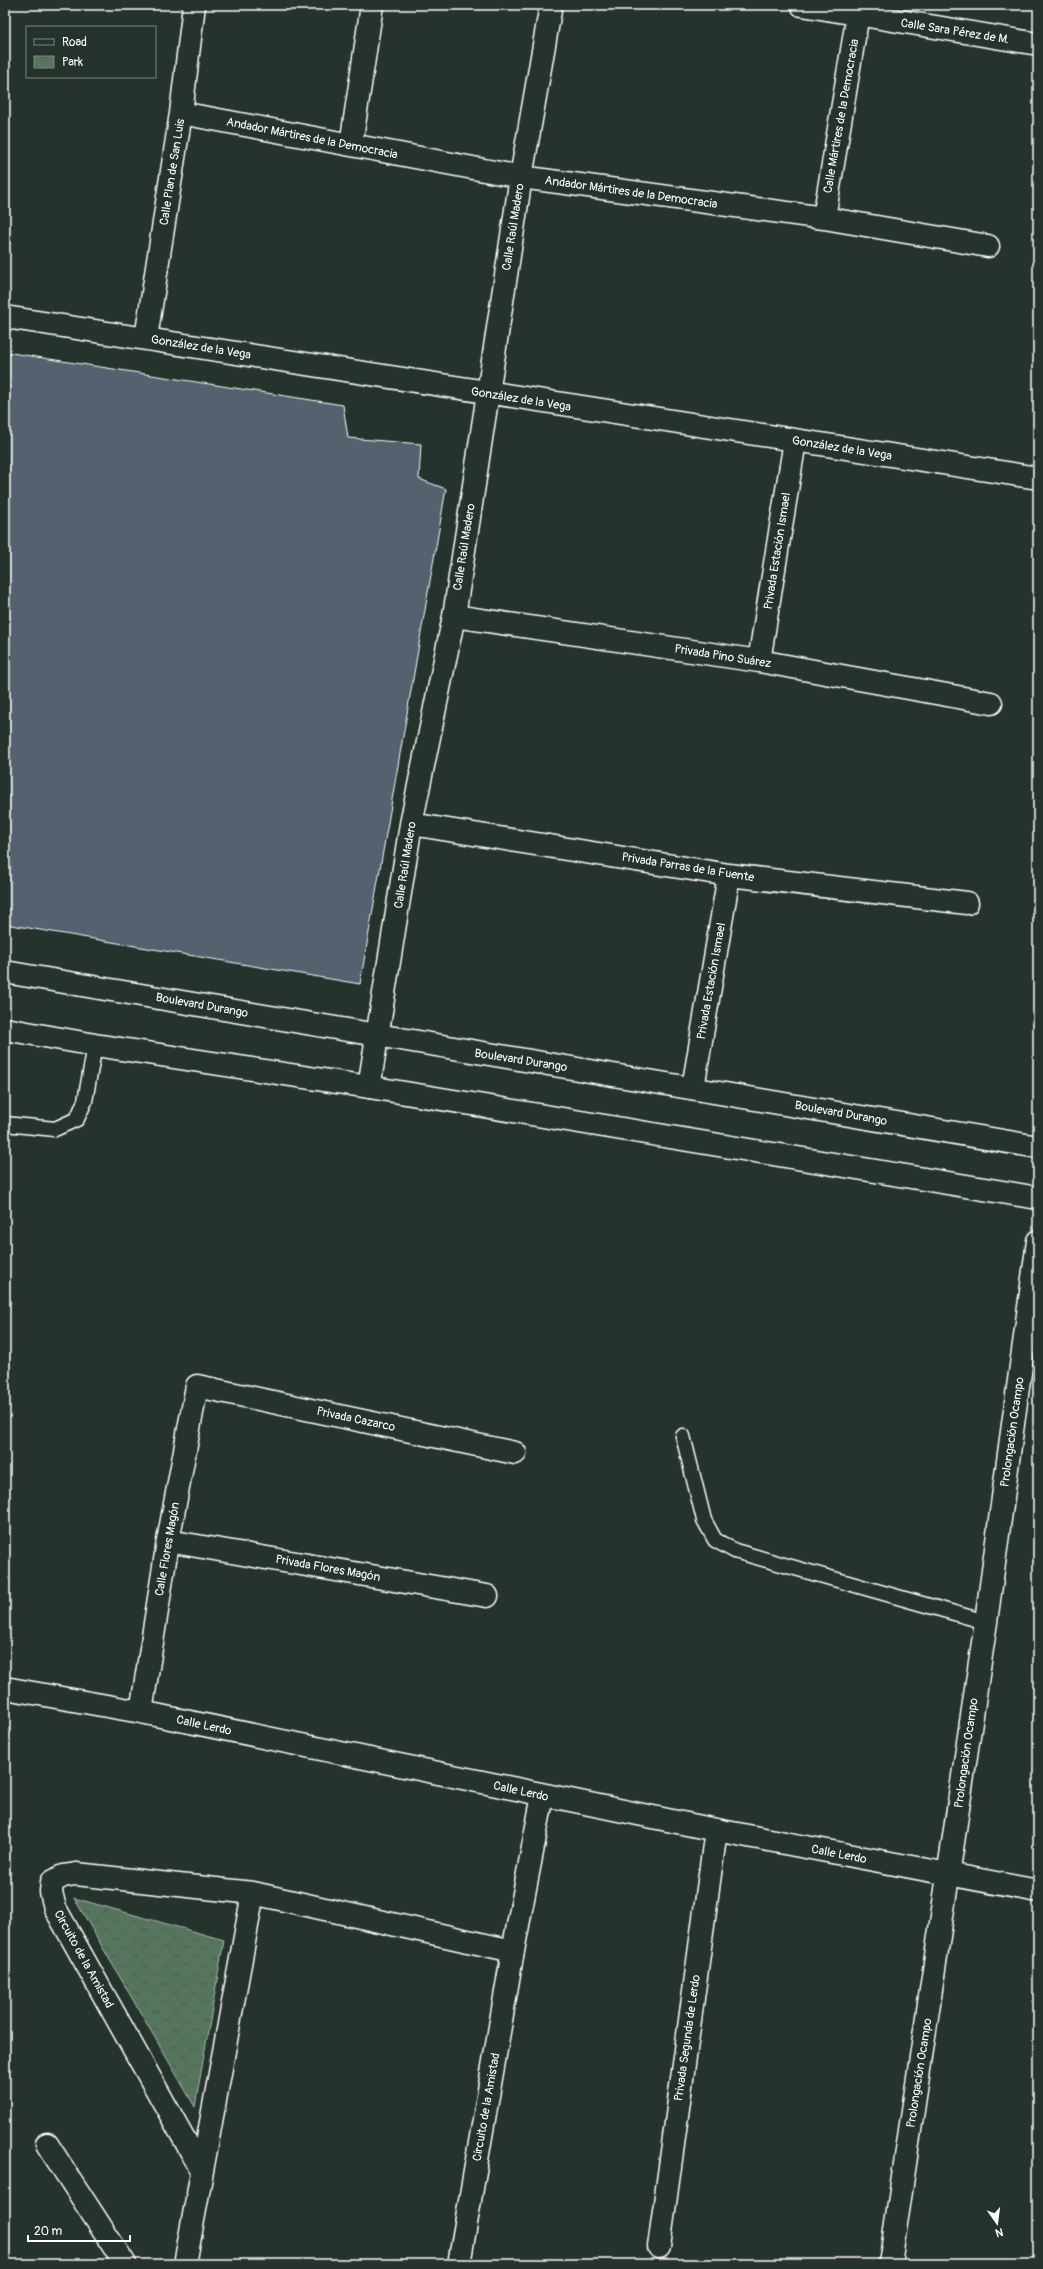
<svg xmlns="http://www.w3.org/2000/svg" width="1043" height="2269" font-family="Pangolin,sans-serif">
<defs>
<pattern id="park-crowns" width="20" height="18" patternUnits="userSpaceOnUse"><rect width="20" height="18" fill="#57755d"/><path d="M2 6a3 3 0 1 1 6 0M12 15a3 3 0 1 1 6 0" fill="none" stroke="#505c53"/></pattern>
</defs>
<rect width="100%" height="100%" fill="#26332d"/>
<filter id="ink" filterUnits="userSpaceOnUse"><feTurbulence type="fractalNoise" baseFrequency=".025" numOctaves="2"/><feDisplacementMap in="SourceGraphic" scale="8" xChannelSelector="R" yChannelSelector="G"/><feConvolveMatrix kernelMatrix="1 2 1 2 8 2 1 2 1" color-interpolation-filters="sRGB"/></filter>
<g filter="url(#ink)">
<path fill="url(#park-crowns)" stroke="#abbaae" d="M74 1898 224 1940 195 2107Z"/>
<path fill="#52626e" stroke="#fff" d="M5 352 343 405 348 438 421 444 419 479 446 489 360 984 5 924Z"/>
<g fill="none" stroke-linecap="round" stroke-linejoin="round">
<defs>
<path id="service" d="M5 1124 55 1129 77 1119 85 1101 95 1045
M683 1436 704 1520 715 1540 735 1551 986 1622"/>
<path id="minor" d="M802 5 1038 44
M181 113 521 177 824 218 988 246
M351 145 372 5
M824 218 858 14
M146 338 181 113 194 5
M454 616 759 661 991 703
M759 661 795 441
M411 824 729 875 967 903
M369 1087 411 824 454 616 521 177 551 5
M693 1088 729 875
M168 1541 487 1596
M5 1688 141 1712 716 1830 1038 1891
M141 1712 168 1541 197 1386 515 1453
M47 2144 125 2264
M201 2169 55 1908 51 1892 52 1882 63 1876 76 1874 253 1893 513 1951
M659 2247 716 1830
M185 2264 253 1893
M459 2264 513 1951 543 1795
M890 2264 986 1622 1038 1241"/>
<path id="tertiary" d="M5 317 1038 478"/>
<path id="primary" d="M5 972 1038 1147
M5 1029 95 1045 369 1087 1038 1198"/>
</defs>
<use href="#service" stroke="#fff" stroke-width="17"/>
<use href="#minor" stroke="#fff" stroke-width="25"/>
<use href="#tertiary" stroke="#fff" stroke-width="25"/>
<use href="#primary" stroke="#fff" stroke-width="25"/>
<use href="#service" stroke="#26332d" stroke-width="14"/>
<use href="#minor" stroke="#26332d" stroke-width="22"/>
<use href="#tertiary" stroke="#26332d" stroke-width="22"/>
<use href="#primary" stroke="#26332d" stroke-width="22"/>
</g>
</g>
<g text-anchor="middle" stroke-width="3" stroke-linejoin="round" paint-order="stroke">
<g font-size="12" fill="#fff" stroke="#26332d">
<text transform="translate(955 31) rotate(9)" y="4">Calle Sara Pérez de M.</text>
<text transform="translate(841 116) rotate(-80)" y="4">Calle Mártires de la Democracia</text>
<text transform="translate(312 138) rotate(11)" y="4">Andador Mártires de la Democracia</text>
<text transform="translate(172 172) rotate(-81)" y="4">Calle Plan de San Luis</text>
<text transform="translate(631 192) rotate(8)" y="4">Andador Mártires de la Democracia</text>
<text transform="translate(513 227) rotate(-81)" y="4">Calle Raúl Madero</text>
<text transform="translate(201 347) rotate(9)" y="4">González de la Vega</text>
<text transform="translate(521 399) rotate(9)" y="4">González de la Vega</text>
<text transform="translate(842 448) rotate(9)" y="4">González de la Vega</text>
<text transform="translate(464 547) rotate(-81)" y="4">Calle Raúl Madero</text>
<text transform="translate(777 551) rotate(-81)" y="4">Privada Estación Ismael</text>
<text transform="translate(723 656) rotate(9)" y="4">Privada Pino Suárez</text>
<text transform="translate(405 865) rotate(-81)" y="4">Calle Raúl Madero</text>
<text transform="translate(688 867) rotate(9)" y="4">Privada Parras de la Fuente</text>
<text transform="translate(711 981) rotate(-80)" y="4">Privada Estación Ismael</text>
<text transform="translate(202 1005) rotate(10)" y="4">Boulevard Durango</text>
<text transform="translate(521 1060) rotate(9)" y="4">Boulevard Durango</text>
<text transform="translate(841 1113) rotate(10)" y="4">Boulevard Durango</text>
<text transform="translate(356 1419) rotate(12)" y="4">Privada Cazarco</text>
<text transform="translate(1012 1432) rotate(-82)" y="4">Prolongación Ocampo</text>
<text transform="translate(167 1549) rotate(-80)" y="4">Calle Flores Magón</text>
<text transform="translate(328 1568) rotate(10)" y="4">Privada Flores Magón</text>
<text transform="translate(204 1725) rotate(12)" y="4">Calle Lerdo</text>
<text transform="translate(966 1753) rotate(-82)" y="4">Prolongación Ocampo</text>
<text transform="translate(521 1791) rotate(12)" y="4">Calle Lerdo</text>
<text transform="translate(839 1854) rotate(11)" y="4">Calle Lerdo</text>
<text transform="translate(84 1959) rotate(61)" y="4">Circuito de la Amistad</text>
<text transform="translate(687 2038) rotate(-82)" y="4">Privada Segunda de Lerdo</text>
<text transform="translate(919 2073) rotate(-81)" y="4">Prolongación Ocampo</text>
<text transform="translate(486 2107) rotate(-80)" y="4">Circuito de la Amistad</text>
</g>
</g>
<rect width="1043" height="2269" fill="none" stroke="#26332d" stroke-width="20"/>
<rect x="10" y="10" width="1023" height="2249" fill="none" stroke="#fff" stroke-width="1.5" filter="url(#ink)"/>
<rect x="26" y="26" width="130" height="52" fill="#26332d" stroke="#7d8581"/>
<rect x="34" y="39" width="20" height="6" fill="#26332d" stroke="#7d8581"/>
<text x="62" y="46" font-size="12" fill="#ffffff">Road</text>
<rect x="34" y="56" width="20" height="12" fill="url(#park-crowns)" stroke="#7d8581"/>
<text x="62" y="66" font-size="12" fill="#ffffff">Park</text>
<g transform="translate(997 2223) rotate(166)" stroke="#26332d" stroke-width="3" paint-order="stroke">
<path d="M0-3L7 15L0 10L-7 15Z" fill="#ffffff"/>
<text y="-6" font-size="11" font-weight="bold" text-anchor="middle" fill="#ffffff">N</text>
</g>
<path d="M28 2235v6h102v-6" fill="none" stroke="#ffffff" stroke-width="2"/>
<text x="34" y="2235" font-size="12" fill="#ffffff" stroke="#26332d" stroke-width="3" paint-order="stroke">20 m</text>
</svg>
